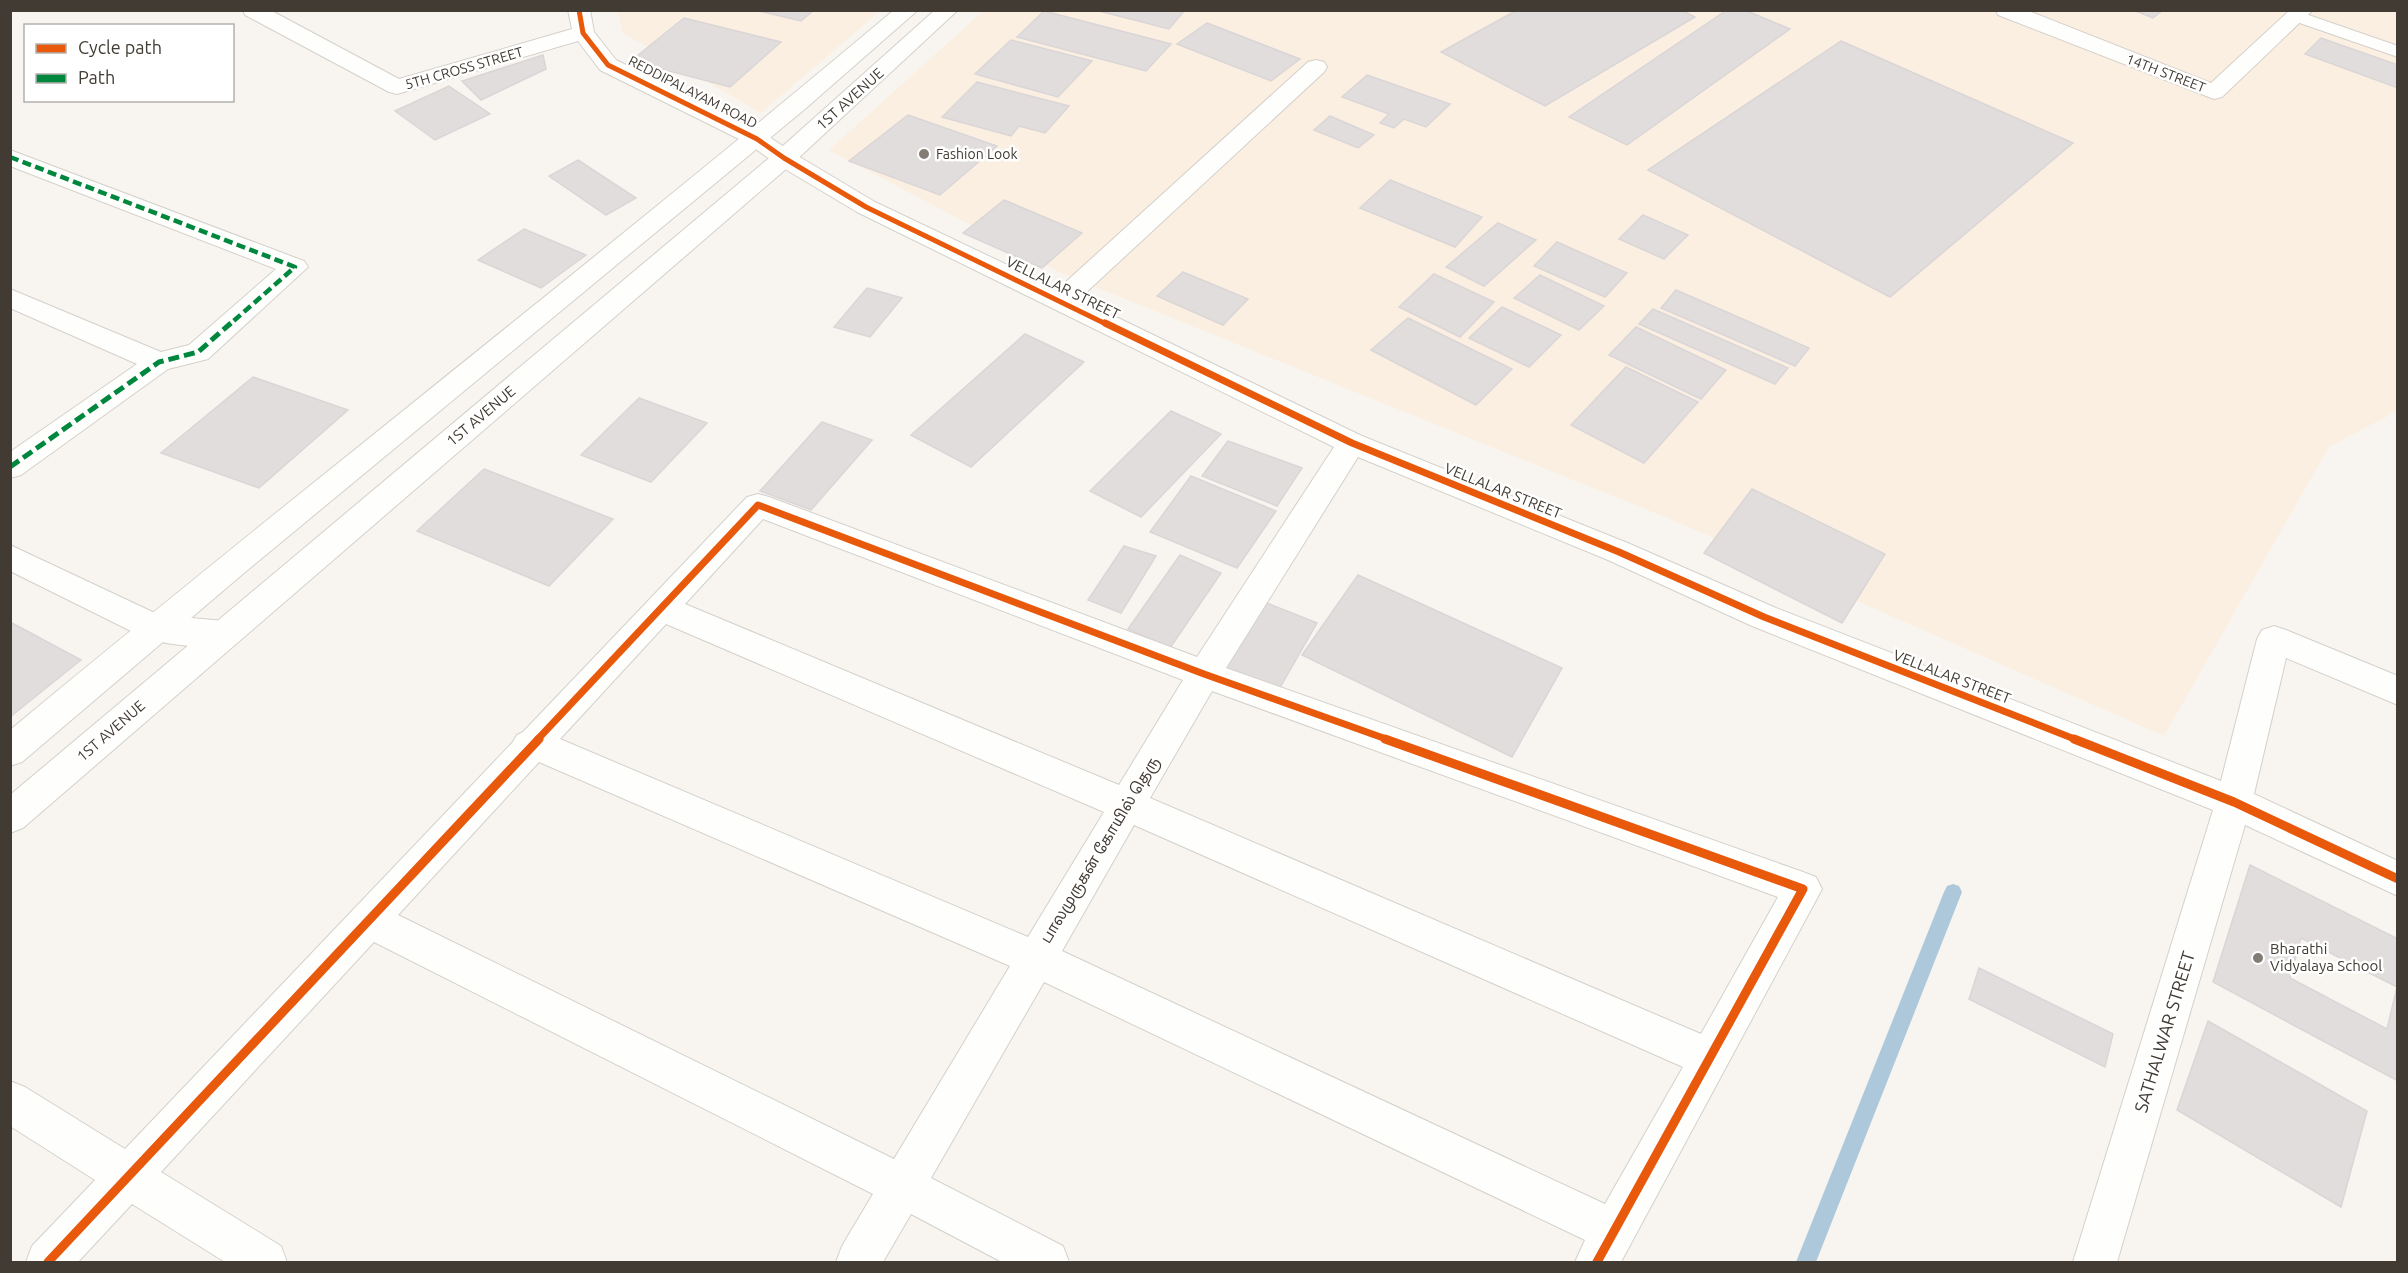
<svg xmlns="http://www.w3.org/2000/svg" width="2408" height="1273" font-family="Ubuntu,'Noto Sans Tamil',sans-serif">
<rect width="100%" height="100%" fill="#f8f5f0"/>
<path fill="#fbefe1" d="M618 11H880L761 113 623 33Z
M983 11H2397V411L2329 447 2164 736 1677 522 1063 274 829 150Z"/>
<g fill="none" stroke-linecap="round" stroke-linejoin="round">
<path fill="#acc8da" fill-rule="evenodd" d="M1953 884 1959 886 1962 892 1816 1262H1796L1944 892 1947 886Z"/>
</g>
<path fill="#e2dddd" stroke="#dad5d6" stroke-width="1.5" fill-rule="evenodd" d="M755 10H814L801 21Z
M1095 10H1185L1169 29Z
M1517 10H1681L1695 17 1545 106 1441 52Z
M1727 10H1745L1790 29 1627 145 1569 117Z
M2133 10H2163L2153 18Z
M1044 11 1171 44 1146 71 1017 37Z
M684 18 781 42 730 87 631 61Z
M1207 23 1300 59 1271 81 1177 44Z
M2321 38 2398 65V88L2305 54Z
M1011 40 1092 61 1058 97 975 74Z
M1841 41 2073 143 1890 297 1648 170Z
M543 55 546 69 481 100 462 81Z
M1367 75 1450 104 1426 127 1404 119 1394 128 1380 123 1389 114 1342 97Z
M977 82 1069 106 1045 133 1019 126 1011 136 942 117Z
M449 86 490 114 435 140 395 111Z
M908 115 997 146 940 195 849 161Z
M1330 116 1374 135 1358 148 1314 130Z
M578 160 636 198 606 215 549 176Z
M1390 180 1482 217 1455 247 1360 208Z
M1004 200 1082 233 1042 268 963 233Z
M1643 215 1688 235 1664 259 1619 239Z
M1498 223 1536 240 1484 286 1446 267Z
M524 229 586 255 541 288 478 260Z
M1557 242 1627 273 1605 297 1534 266Z
M1183 272 1248 299 1223 325 1157 296Z
M1434 274 1494 302 1460 337 1399 307Z
M1540 275 1604 306 1579 330 1514 298Z
M867 288 902 298 870 337 834 327Z
M1676 290 1809 348 1795 366 1661 308Z
M1502 307 1561 335 1529 367 1469 338Z
M1653 309 1788 368 1775 384 1639 324Z
M1408 318 1512 369 1476 405 1371 350Z
M1636 327 1726 370 1701 399 1609 355Z
M1025 334 1084 362 971 467 911 435Z
M1626 367 1698 402 1644 463 1571 425Z
M253 377 348 410 259 488 161 453Z
M639 398 707 423 651 482 581 455Z
M1171 411 1221 434 1141 517 1090 491Z
M822 422 872 440 811 510 760 491Z
M1228 441 1302 468 1277 506 1202 476Z
M484 469 613 519 549 586 417 531Z
M1191 476 1276 511 1237 568 1150 532Z
M1752 489 1885 554 1842 623 1704 553Z
M1124 546 1156 556 1121 613 1088 600Z
M1180 555 1221 573 1170 648 1128 629Z
M1358 575 1562 668 1512 757 1302 655Z
M1262 601 1317 623 1278 691 1222 668Z
M10 622 81 660 10 717Z
M2250 865 2398 939V1081L2213 982ZM2301 938 2397 987 2387 1029 2290 978Z
M1979 968 2113 1034 2105 1067 1969 999Z
M2208 1021 2367 1111 2341 1207 2177 1110Z"/>
<g fill="none" stroke-linecap="round" stroke-linejoin="round">
<defs>
<path id="lane" d="M2297 11 2398 46V57L2291 20 2288 16 2291 12Z"/>
<path id="street" d="M243 10H270L399 79 572 29 568 10H590L594 32 616 60 765 134 793 153 875 202 1058 289 1308 62 1316 60 1324 62 1327 67 1324 72 1079 299 1362 436 1630 544 1776 608 2221 781 2257 639 2262 630 2274 626 2286 630 2398 676V705L2286 658 2254 794 2398 861V896L2245 825 2117 1262H2073L2213 810 1752 626 1608 560 1358 457 1226 668 1803 872 1816 877 1822 889 1621 1262H1575L1585 1240 1044 982 931 1178 1063 1246 1069 1262H1002L911 1214 883 1262H836L842 1246 873 1194 374 942 161 1172 281 1246 287 1262H225L132 1204 78 1262H26L32 1246 95 1180 10 1126V1081L25 1087 125 1149 512 743 517 735 523 732 747 497 758 494 769 497 1197 657 1334 447 857 212 775 163 749 144 600 70 578 41 397 94 389 92 245 15ZM763 519 1183 680 1119 785 685 604ZM666 624 1104 812 1028 937 560 739ZM1212 691 1778 897 1701 1034 1150 798ZM539 762 1010 966 894 1159 398 915ZM1134 825 1683 1067 1605 1204 1062 951Z
M1996 10H2026L2211 83 2290 10H2313L2222 97 2214 99 1998 15Z
M10 150 304 261 308 267 208 359 168 369 21 475 10 478V452L137 364 10 308V289L161 352 189 345 276 269 10 166Z
M10 545 159 615 224 621 236 625 240 634 236 643C214 651 166 645 143 637L10 571Z"/>
<path id="secondary" d="M894 10H918L805 109 244 573 22 762 10 766V730C303 487 603 255 894 10Z
M935 10H958L793 163 23 828 10 833V795L775 153Z"/>
</defs>
<use href="#lane" stroke="#d4d0ca" stroke-width="2"/>
<use href="#street" stroke="#d4d0ca" stroke-width="2"/>
<use href="#secondary" stroke="#d4d0ca" stroke-width="2"/>
<use href="#lane" fill="#fefefd" fill-rule="evenodd"/>
<use href="#street" fill="#fefefd" fill-rule="evenodd"/>
<use href="#secondary" fill="#fefefd" fill-rule="evenodd"/>
<path stroke="#00873e" stroke-width="4.5" stroke-dasharray="9 4.5" stroke-linecap="butt" d="M10 157 295 267 229 325"/>
<path stroke="#00873e" stroke-width="5" stroke-dasharray="11 5" stroke-linecap="butt" d="M10 467 159 362 198 352 231 323"/>
<defs>
<path id="cycleway-far2" d="M579 10 583 33 608 65 757 139 784 158 866 207 1108 325"/>
<path id="cycleway-far1" d="M1105 323 1352 443 1619 552 1764 617 2077 740
M537 740 758 505 1204 674 1389 740"/>
<path id="cycleway" d="M1385 739 1803 889 1597 1262
M2074 739 2234 802 2398 879
M48 1262 539 739"/>
</defs>
<use href="#cycleway-far2" stroke="#fff" stroke-width="8"/>
<use href="#cycleway-far1" stroke="#fff" stroke-width="10"/>
<use href="#cycleway" stroke="#fff" stroke-width="13"/>
<use href="#cycleway-far2" stroke="#e8590c" stroke-width="5"/>
<use href="#cycleway-far1" stroke="#e8590c" stroke-width="7"/>
<use href="#cycleway" stroke="#e8590c" stroke-width="9"/>
</g>
<g fill="#827c75" stroke="#fff" stroke-width="2">
<circle cx="924" cy="154" r="6"/>
<circle cx="2258" cy="958" r="6"/>
</g>
<g text-anchor="middle" stroke-width="5" stroke-linejoin="round" paint-order="stroke">
<g font-size="14" fill="#423b33" stroke="#fff">
<text transform="translate(464 68) rotate(-16)" y="5">5TH CROSS STREET</text>
<text transform="translate(2166 73) rotate(21)" y="5">14TH STREET</text>
<text transform="translate(693 92) rotate(27)" y="5">REDDIPALAYAM ROAD</text>
</g>
<g font-size="14" fill="#423b33" stroke="#fff" text-anchor="start">
<text x="936" y="159">Fashion Look</text>
</g>
<g font-size="15" fill="#423b33" stroke="#fff">
<text transform="translate(850 99) rotate(-42)" y="5">1ST AVENUE</text>
<text transform="translate(1063 288) rotate(26)" y="5">VELLALAR STREET</text>
<text transform="translate(481 416) rotate(-40)" y="5">1ST AVENUE</text>
<text transform="translate(1503 491) rotate(22)" y="5">VELLALAR STREET</text>
<text transform="translate(1952 677) rotate(21)" y="5">VELLALAR STREET</text>
<text transform="translate(111 731) rotate(-41)" y="5">1ST AVENUE</text>
<text transform="translate(1100 850) rotate(-59)" y="5">பாலமுருகன் கோயில் தெரு</text>
</g>
<g font-size="15" fill="#423b33" stroke="#fff" text-anchor="start">
<text x="2270" y="954">Bharathi<tspan x="2270" dy="17">Vidyalaya School</tspan></text>
</g>
<g font-size="18" fill="#423b33" stroke="#fff">
<text transform="translate(2165 1032) rotate(-73)" y="6">SATHALWAR STREET</text>
</g>
</g>
<rect width="2408" height="1273" fill="none" stroke="#423b33" stroke-width="24"/>
<rect x="24" y="24" width="210" height="78" fill="#ffffff" stroke="#b3b1ad" stroke-width="1.5"/>
<rect x="36" y="44" width="30" height="9" fill="#e8590c" stroke="#b3b1ad" stroke-width="1.5"/>
<text x="78" y="54" font-size="18" fill="#423b33">Cycle path</text>
<rect x="36" y="74" width="30" height="9" fill="#00873e" stroke="#b3b1ad" stroke-width="1.5"/>
<text x="78" y="84" font-size="18" fill="#423b33">Path</text>
</svg>
